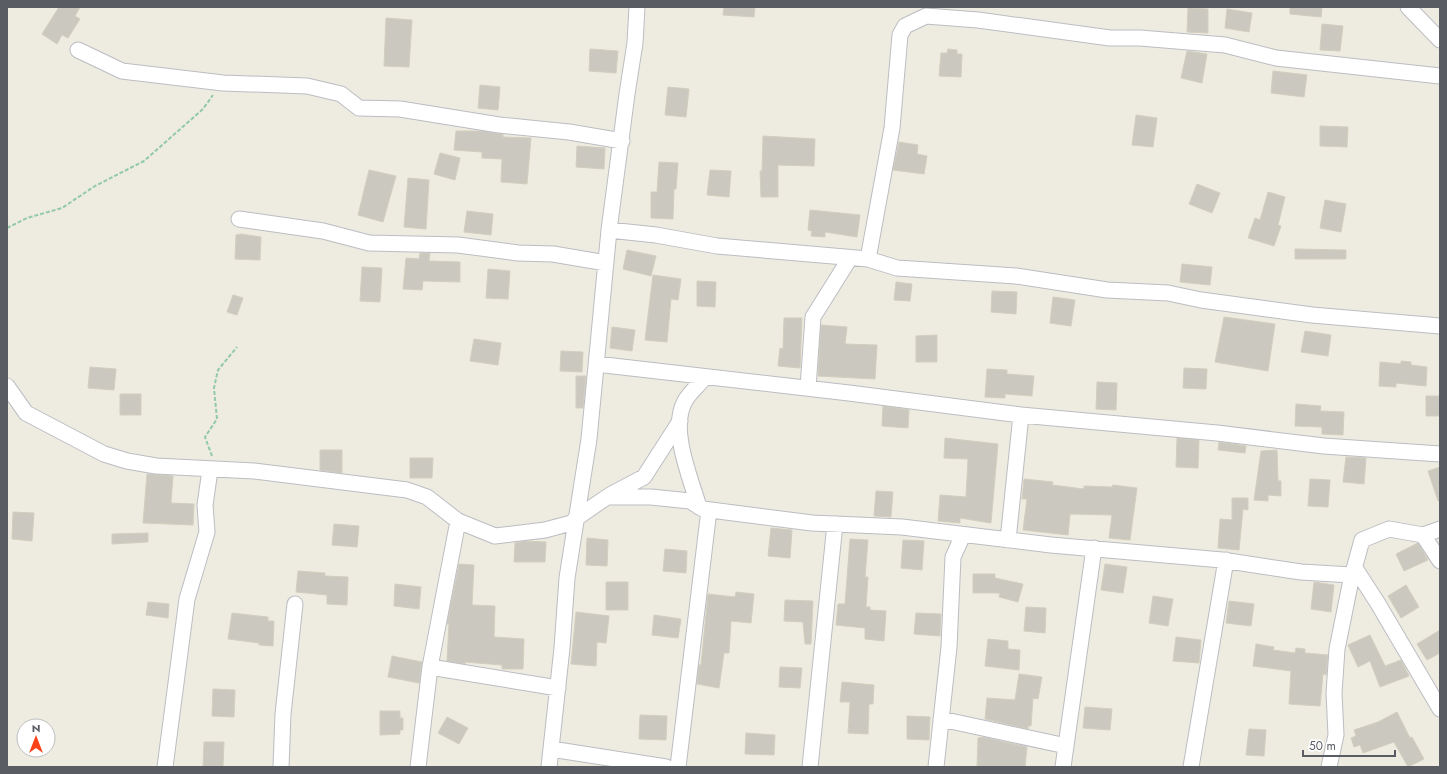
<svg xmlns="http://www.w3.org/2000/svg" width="1447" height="774" font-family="Jost,sans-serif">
<rect width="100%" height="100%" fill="#eeece0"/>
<path fill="#cbc9bf" stroke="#d3cebe" d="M59 7H80L75 16 80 19 68 38 62 35 57 44 42 34Z
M724 7H755L754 17 723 15Z
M1290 7H1322L1321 17 1290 14Z
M1188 8 1208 9V33L1187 32Z
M1227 9 1252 13 1249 32 1225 28Z
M386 18 412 20 409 67 384 66Z
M1322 24 1343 26 1340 51 1320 50Z
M590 49 618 51 616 73 589 71Z
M948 49 957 50V54H962L961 77 939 76 941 53H947Z
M1187 51 1207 54 1202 83 1181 78Z
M1273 71 1307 75 1304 97 1271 93Z
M480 85 500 87 498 110 478 108Z
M668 87 689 89 686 117 665 115Z
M1136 115 1157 118 1153 147 1132 145Z
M1320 126 1348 127 1347 147 1320 146Z
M456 131H483L503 134V137L531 138 527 184 501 182 502 159 482 158V152L454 150Z
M763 136 815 139 814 166 778 165V197H761L760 171H762Z
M899 142 918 145 917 154 927 156 924 174 893 170Z
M577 146 605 148 604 169 576 167Z
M440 153 460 158 455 180 434 174Z
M659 162 678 163 676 189H674L673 219 651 218V192H657Z
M369 170 396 176 383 222 358 215Z
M710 170 731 171 729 197 707 195Z
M408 178 429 180 426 229 404 227Z
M1197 184 1220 193 1212 213 1189 204Z
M1268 192 1285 197 1278 225 1281 226 1274 246 1248 238 1255 218 1260 220Z
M1325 200 1346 204 1341 232 1320 228Z
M810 210 860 215 857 237 825 232V237L811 236 812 231 808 230Z
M467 211 493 214 491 235 464 232Z
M241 234 261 237 260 260 235 259 236 235Z
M1295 249 1346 250V259H1295Z
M627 250 656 256 651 276 623 269Z
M420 253H430L429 261 460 262V282L423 281 422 290 403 289 406 258 419 259Z
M1182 264 1212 267 1210 285 1180 282Z
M362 267 382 268 380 302 360 301Z
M488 269 510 271 508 299 486 298Z
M653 275 681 279 678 300 671 299 667 342 645 340Z
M697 281 716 282 715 307 697 306Z
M896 282 912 284 910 301 894 300Z
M992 291 1017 292 1016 314 991 312Z
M233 295 243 298 237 315 227 312Z
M1053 297 1075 300 1071 326 1050 323Z
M1224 317 1275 324 1268 371 1215 362Z
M784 318H802L800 368 778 366 780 348 783 349Z
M821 325 847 327 845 344 877 345 875 379 818 376Z
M612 327 635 330 632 351 610 348Z
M1305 331 1331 335 1328 356 1301 352Z
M937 335V362H916V336Z
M474 339 501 343 498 365 470 361Z
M561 351 583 352 582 372 560 371Z
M1401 361 1411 362V365L1427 367 1426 386 1396 383V387L1379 386 1380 362 1401 364Z
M90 367 116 369 114 390 88 388Z
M1184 368 1207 369 1206 389 1183 388Z
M987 369 1007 370V374L1034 376 1032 396 1005 394V398L985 397Z
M576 376H586L583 408H576Z
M1097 382 1117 383 1116 410 1096 409Z
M120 394H141V415H120Z
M1426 396H1440V416H1426Z
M1296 404 1321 406 1320 411 1344 412 1343 435 1322 434V427L1295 426Z
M883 406 909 410 908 428 882 426Z
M945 438 998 444 991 523 960 518V523L938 521 940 495 966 497 968 459 944 458Z
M1177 438 1199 440 1198 468 1176 467Z
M1219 442 1246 446 1245 453 1218 450Z
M320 450H342V473L320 470Z
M1277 450 1278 481H1281V496L1268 495V501L1254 500 1261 451Z
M1346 457 1366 458 1364 484 1343 482Z
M410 458H433L432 478H410Z
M1440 467V500L1438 501 1428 471Z
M147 474 173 476 171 503 194 504 193 525 143 523Z
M1024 479 1053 482 1052 485 1084 489V486L1112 487 1113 485 1137 488 1130 540 1109 538 1112 515 1070 514 1068 535 1023 530 1027 499H1022Z
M1310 479 1330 480 1328 507 1308 506Z
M876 491 893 492 891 517 874 516Z
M1232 498H1248V510L1243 509 1239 550 1218 548 1220 519 1232 520Z
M13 512 34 513 32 541 12 539Z
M334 524 359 526 357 547 332 545Z
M771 528 792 530 790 558 768 556Z
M148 533V542L112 544V534Z
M587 538 608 540 607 566 586 565Z
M850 539 868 540 865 577H868L866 607H870V610L886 611 884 641 865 639V628L836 625 838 604H845Z
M903 540 924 541 922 570 901 568Z
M525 541 546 542 545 562H514L515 543Z
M1418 543 1428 560 1404 571 1396 554Z
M665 549 687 551 686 573 663 571Z
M459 564 474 565 472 605 495 606 494 637 524 639 523 669H502V665L465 662V664L447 661 449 624H447Z
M1105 564 1127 567 1123 593 1101 590Z
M298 571 325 573V576L348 577 347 605 327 604V595L296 592Z
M973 574H995V578L1023 584 1018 602 999 597 1000 593H973Z
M606 582H628V610H606Z
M1314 582 1334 585 1331 612 1311 609Z
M395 584 421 587 419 609 394 606Z
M1406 585 1419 607 1401 618 1388 596Z
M736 592 754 594 751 623 731 621 729 653H724L719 688 697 684 699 665H701L708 594 735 597Z
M1153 596 1173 599 1168 626 1149 623Z
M785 600 813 601 811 644H805L803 622 784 621Z
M1229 601 1254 604 1251 626 1226 623Z
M148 602 169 604 168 618 146 615Z
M1026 607 1046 608 1045 633 1024 631Z
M576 612 609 616 606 643 597 642 596 666 571 664Z
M232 613 268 617V621H274L273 646 259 645V643L228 639Z
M916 613 941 614 940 636 914 634Z
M654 615 681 619 678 638 652 635Z
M1440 630V653L1427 660 1417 644Z
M1370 635 1385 666 1401 660 1409 676 1380 687 1370 661 1358 667 1348 645Z
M1176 637 1201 640 1199 663 1173 661Z
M988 639 1008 641V649L1020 650 1019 670 985 666Z
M1256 644 1274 647 1273 650 1295 653 1296 648 1305 649V653L1328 655 1326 675 1323 674 1320 706 1289 704 1291 671 1253 666Z
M392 656 422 662 419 683 388 677Z
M780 667 802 668 800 688 779 687Z
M1019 674 1042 677 1038 699 1033 698 1031 726H1028V729L985 719 987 698 1015 700Z
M842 682 874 685 873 704H869L868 734 848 733 850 702H840Z
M213 689 235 690 234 717 212 716Z
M1085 707 1112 709 1110 730 1083 728Z
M380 711H400V718H403V730H400V734L380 735Z
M1397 712 1410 738 1412 737 1424 759 1408 767 1394 742 1363 753 1360 745 1354 747 1351 738 1356 736 1354 730 1378 722Z
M640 715 667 716 666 740 639 739Z
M907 716 930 717 929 740 907 739Z
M447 717 468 728 459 744 438 733Z
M1249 729 1266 730 1264 756 1246 755Z
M746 733 775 735 774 755 745 754Z
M983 737 1027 747 1025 767H977L978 738Z
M204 742H224L223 767H203Z"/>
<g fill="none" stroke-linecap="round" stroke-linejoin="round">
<defs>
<path id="minor" d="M1408 7 1440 40
M78 50 122 71 223 83 307 86 341 94 359 108 400 109 499 125 569 132 622 141
M239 219 323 231 369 243 458 245 518 253 553 254 606 263
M609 230 656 235 717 246 868 259 897 268 1016 276 1107 290 1168 293 1201 300 1312 315 1440 326
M868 259 892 128 900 35 905 26 926 16 978 20 1110 38H1140L1225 45 1276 58 1440 76
M596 364 849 393 1021 415 1217 433 1324 446 1440 454
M7 386 26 413 104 454 127 461 156 466 254 471 407 490 427 497 458 521 495 536 545 530 575 522
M808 388 813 317 850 258
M610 495 644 477 680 421
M699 507C691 479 669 429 685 401 689 393 699 385 705 377
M575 519 607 497H651L690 501 703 509 812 523 902 527 1051 545 1222 560 1301 572 1352 575
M1423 535 1440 561
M1008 540 1021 415
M1355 568 1377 602 1440 709
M430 667 558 688
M941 719 1066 746
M551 749 666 767
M165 767 187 599 207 532 205 505 210 470
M281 767 283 714 295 604
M418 767 430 667 458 521
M549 767 562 648 567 578 589 439 609 230 627 94 635 43 637 7
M678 767 709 510
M810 767 835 524
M936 767 949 647 953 557 963 535
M1063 767 1094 548
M1191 767 1226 560
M1329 767 1336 735 1334 693 1337 649 1351 580 1362 540 1389 529 1423 535 1440 529"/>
</defs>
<use href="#minor" stroke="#bbbdc3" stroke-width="17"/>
<path stroke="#92c9a7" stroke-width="2" stroke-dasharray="4 2" stroke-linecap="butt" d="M7 228 27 218 62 208 95 186 144 161 203 109 213 95
M212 456 205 437 217 419 214 388 218 370 237 347"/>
<use href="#minor" stroke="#fff" stroke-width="15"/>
</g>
<rect width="1447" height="774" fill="none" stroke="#595c63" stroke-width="16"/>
<g transform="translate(36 738)"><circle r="19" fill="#ffffff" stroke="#bdbec1"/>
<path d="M0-3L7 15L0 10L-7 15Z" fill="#fa4219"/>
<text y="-6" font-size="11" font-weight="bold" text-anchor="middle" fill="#595c63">N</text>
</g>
<path d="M1303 750v6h92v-6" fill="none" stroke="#595c63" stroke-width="2"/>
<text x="1309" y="750" font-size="12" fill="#595c63" stroke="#ffffff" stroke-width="3" paint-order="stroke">50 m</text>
</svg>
